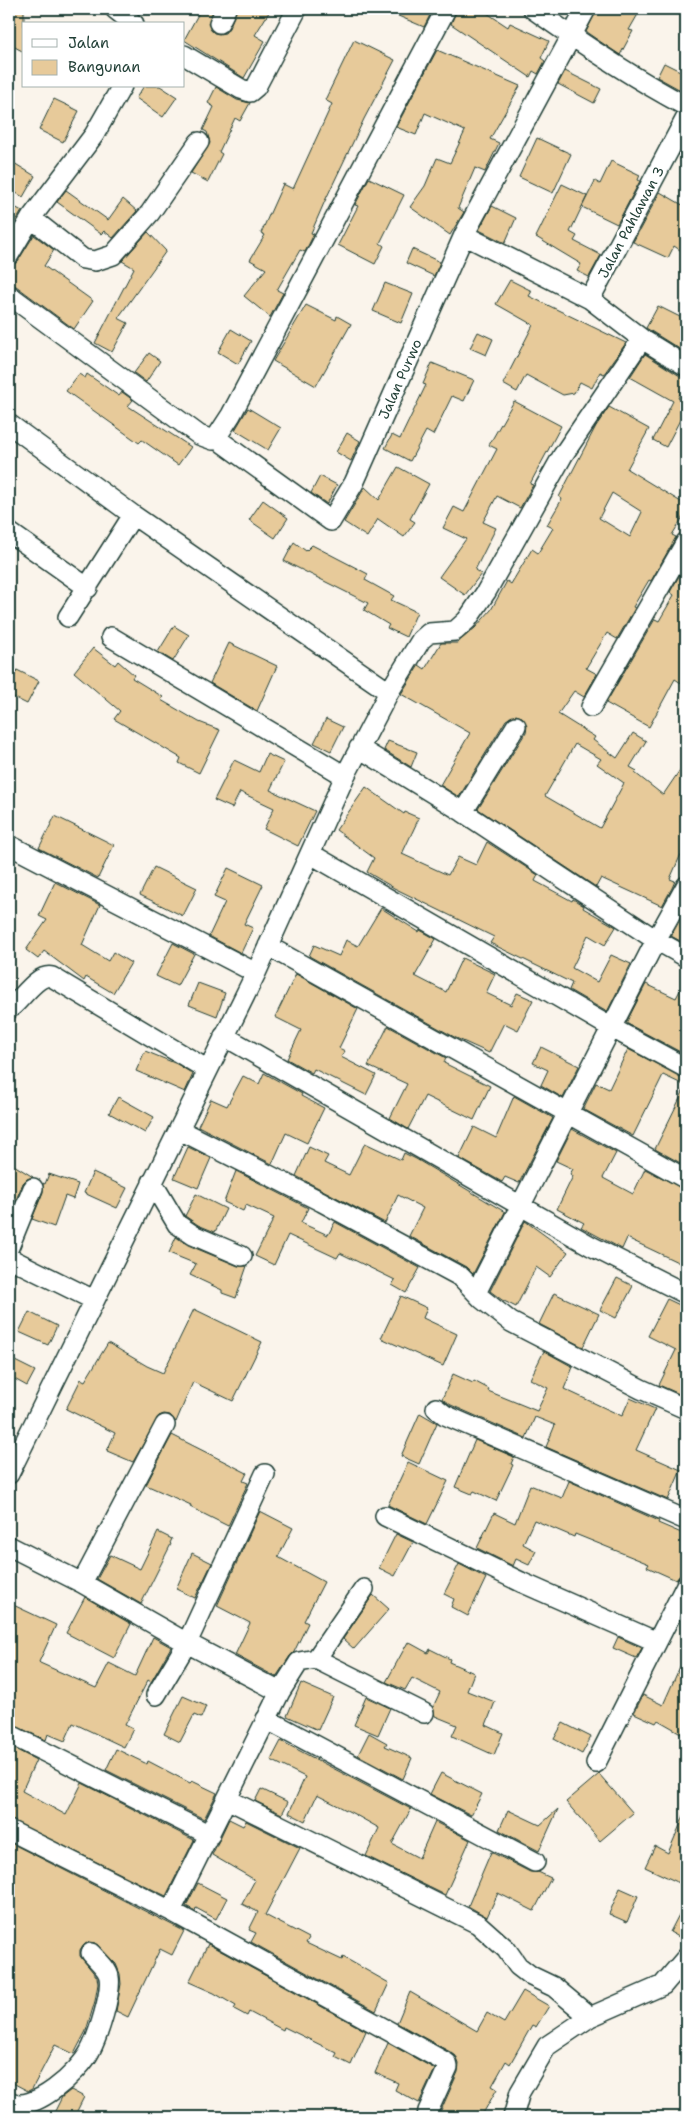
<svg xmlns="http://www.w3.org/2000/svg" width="695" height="2126" font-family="'Shantell Sans',sans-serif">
<rect width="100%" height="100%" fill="#faf4eb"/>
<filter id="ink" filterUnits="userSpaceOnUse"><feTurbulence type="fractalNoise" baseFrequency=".02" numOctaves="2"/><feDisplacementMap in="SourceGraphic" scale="10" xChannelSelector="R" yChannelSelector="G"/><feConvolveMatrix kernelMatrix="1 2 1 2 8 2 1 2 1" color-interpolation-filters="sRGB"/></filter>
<g filter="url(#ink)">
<path fill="#e7ca9a" stroke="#1f3d34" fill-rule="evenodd" d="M9 9H24V52L9 44Z
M201 9H214L208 24 214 33 219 34 225 33 229 28 237 9H271L255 35 265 41 244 78 184 40Z
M382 9H433L424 27Z
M457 9H481L508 27 510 23 549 41 541 58 545 61 538 74 533 71 530 77 451 24Z
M597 9H641L629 30 633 31 620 55 586 32Z
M354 40 395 60 364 119 324 203 311 233 314 234 305 252 300 250 277 290 283 293 270 317 244 296 266 269 250 260 265 235 261 233 283 184 293 189 332 104 325 100Z
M437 50 520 86 490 139 499 143 485 172 475 168 458 208 464 212 450 235 410 207 425 186 437 158 450 163 465 131 425 113 416 135 396 127Z
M664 63 686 74V93L657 77Z
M565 71 601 89 594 103 558 84Z
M144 86H160L177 97 163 117 136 98Z
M216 87 237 100 250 103 240 121 235 118 219 152 222 154 208 182 191 173 210 143 207 132 203 130 214 107 208 103Z
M54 99 79 111 63 142 39 130Z
M537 138 571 154 553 193 519 177Z
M9 160 35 176 23 197 9 189Z
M611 161 640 175 638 180 640 181 617 224 582 207 595 181 600 184Z
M369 178 404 195 380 243 384 246 375 264 338 245 358 206 355 205Z
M562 184 587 196 570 232 577 236 574 241 601 255 589 277 577 271 581 264 536 237Z
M66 190 108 220 123 199 137 211 113 238 104 231 101 234 57 202Z
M660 192 686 207V254L674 246 668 258 633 242Z
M9 204 22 211 9 233Z
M492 206 516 218 505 243 479 230Z
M148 232 166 251 118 318 128 323 112 352 95 343 134 268 122 261Z
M34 235 54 250 44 266 93 301 74 329 16 286 9 283V266L18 261Z
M412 249 440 262 434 276 406 263Z
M510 280 532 291 529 296 626 343 604 374 600 372 592 388 580 382 574 393 563 395 526 375 517 392 503 384 533 325 496 304Z
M385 283 413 294 401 323 373 311Z
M306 305 336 320 337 316 351 324 316 386 273 361Z
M658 306 686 320V353L646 328Z
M231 329 251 341 238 364 218 352Z
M478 332 493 339 486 355 470 348Z
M149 353 160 361 146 382 134 373Z
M645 354 680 376 686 377V382L678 398 686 402V418L682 416 666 447 653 440 673 401 630 377Z
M432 363 474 380 464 401 452 396 433 435 426 431 410 461 385 448 392 435 400 439 426 385 423 384Z
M79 374 85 378 87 374 119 396 122 392 133 400 128 406 191 447 178 465 142 440 139 443 66 391Z
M514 401 561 426 530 484 533 485 520 508 497 496 483 522 496 528 475 570 481 574 465 595 439 577 466 539 443 528 454 507 464 512 497 449 489 445Z
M609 407 649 429 627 469 686 505V512L672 535 676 537 651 581 649 580 633 607 635 608 617 639 607 633 586 668 597 674 584 697 574 691 558 714 595 737 593 740 617 758 633 733 646 741 630 767 637 771 635 773 663 795 686 761V843L670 879 675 881 672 888 662 906 601 878 596 887 478 809 526 732 527 726 522 717 516 715 506 720 459 797 440 785 470 733 401 694 419 665 425 669 441 643H457L475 628 491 610 507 581 511 584 532 549 538 553 553 528 547 525 562 499 559 497 596 426ZM612 493 642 512 630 537 599 518ZM575 744 601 759 597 764 624 783 600 828 545 796Z
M248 408 281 428 268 450 235 430Z
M347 433 360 441 351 461 336 452Z
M398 467 429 484 410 519 415 522 404 537 378 519 367 537 344 522 365 487 379 500Z
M320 476 337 485 327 504 311 493Z
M263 500 288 518 275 538 249 520Z
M294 542 306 551 312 545 368 574 365 580 394 596 391 600 417 612 406 637 387 628 389 625 364 610 368 603 284 561Z
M686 564V673L681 683 675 679 649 727 606 703 655 619 659 621 674 595 670 592Z
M174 626 189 635 173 661 158 652Z
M229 643 277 666 257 711 210 683Z
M93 648 115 665 118 661 134 675 132 678 163 697 161 700 199 722 220 730 199 773 179 763 181 758 114 719 120 711 74 672Z
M17 670 39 681 27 704 9 695V688Z
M326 719 343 727 331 751 314 743Z
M388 741 417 752 411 767 384 750Z
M267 754 284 762 270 790 315 811 298 846 264 829 274 808 240 792 232 808 214 800 234 760 259 772Z
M366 787 404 814 405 812 419 818 402 854 448 875 458 857 476 865 487 842 538 875 535 881 572 901 573 899 584 906 583 908 616 927 605 945 588 935 572 968 597 982 611 955 631 964 607 1012 569 990 572 983 490 943 494 937 394 888 367 872 374 858 336 830Z
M55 816 114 845 98 878 39 848Z
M154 867 197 888 183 916 140 895Z
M228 868 263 885 244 924 253 928 241 953 209 936 225 902 214 897Z
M55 882 100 905 82 945 108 961 113 952 131 963 113 993 86 977 84 981 44 951 38 959 26 950 47 920 39 916Z
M381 908 419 932 420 930 436 939 415 976 446 992 462 958 495 974 486 993 511 1005 517 993 533 1000 518 1030 504 1023 489 1053 456 1038 309 956 314 945 339 956 346 940 358 946Z
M686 909V944L671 936Z
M173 943 194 954 177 986 156 976Z
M296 974 358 1009 339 1048 345 1051 341 1057 376 1075 366 1095 314 1069 312 1073 287 1059 301 1030 275 1017Z
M686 979V1055L626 1023 646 984 676 998Z
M198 983 225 993 217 1016 189 1005Z
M388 1026 446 1058 444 1063 490 1086 474 1120 425 1096 408 1129 390 1118 407 1084 368 1066Z
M541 1047 579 1066 563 1098 541 1085 548 1070 533 1063Z
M628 1049 686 1079V1166L655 1149 686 1086 663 1075 633 1136 583 1109 596 1083 609 1089Z
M145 1051 177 1064 193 1074 185 1092 136 1071Z
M264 1073 302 1094 301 1096 324 1108 307 1143 286 1133 272 1164 198 1126 211 1099 227 1106 243 1076 259 1084Z
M514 1096 553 1118 519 1183 505 1177 502 1182 459 1158 474 1127 496 1138Z
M118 1097 154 1117 145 1133 109 1113Z
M572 1129 616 1153 603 1178 633 1194 645 1169 686 1190V1266L627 1238 622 1249 581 1227 584 1223 557 1209 573 1176 570 1174 573 1169 556 1161Z
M365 1143 401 1160 404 1153 416 1159 505 1212 473 1274 466 1267 409 1236 423 1208 398 1195 385 1223 296 1176 309 1147 328 1156 324 1163 349 1175Z
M188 1147 211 1158 198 1188 174 1178Z
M9 1162 33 1177 27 1179 23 1183 11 1212 9 1211Z
M236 1171 308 1208 301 1223 328 1235 335 1222 420 1268 406 1293 392 1285 395 1280 340 1253 337 1258 288 1235 274 1265 255 1256 274 1218 246 1205 243 1211 224 1202Z
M93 1172 127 1188 117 1208 84 1193Z
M49 1174 78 1184 73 1199 65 1196 54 1227 32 1219 43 1192V1183L45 1184Z
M196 1194 226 1209 215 1232 198 1225 185 1216Z
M525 1221 568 1252 550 1277 536 1267 516 1307 502 1300 490 1291Z
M176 1237 188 1245 238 1266H247L236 1298 222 1293V1290L190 1275 196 1264 169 1253Z
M617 1278 633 1286 616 1318 600 1310Z
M554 1293 599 1314 583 1347 539 1324Z
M401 1296 427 1308 423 1318 457 1334 443 1366 381 1338Z
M667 1299 686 1308V1397L659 1385 676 1350 648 1336Z
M194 1309 262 1342 233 1401 193 1382 176 1422 170 1415 164 1414 159 1416 133 1462 107 1451 115 1433 66 1409 81 1379 85 1381 108 1343 147 1366 163 1373Z
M29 1312 57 1326 48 1345 19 1332Z
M544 1351 573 1367 564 1389 622 1416 630 1398 655 1409 636 1450 681 1470 668 1500 546 1447 555 1425 535 1417 526 1438 451 1405 442 1399 453 1374 473 1383 474 1381 489 1389 488 1391 537 1411 548 1388 530 1379Z
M15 1361 35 1371 27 1386 9 1376Z
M420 1413 437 1423 419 1464 401 1456Z
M172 1435 247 1473 243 1481 248 1483 228 1526 190 1507 191 1505 146 1485Z
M475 1440 514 1457 511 1464 513 1465 496 1501 474 1491 472 1494 455 1487Z
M408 1462 448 1481 427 1524 388 1505Z
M569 1481 659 1521 658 1523 686 1535V1574L680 1575 676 1580 647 1567 649 1564 575 1534 574 1537 534 1520 523 1544 536 1551 529 1565 516 1559 513 1566 477 1548 494 1513 515 1523 530 1485 562 1498Z
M260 1511 293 1528 278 1557 324 1582 304 1621 308 1623 294 1652 290 1656 276 1677 235 1655 250 1623 217 1606Z
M158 1532 172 1539 170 1543 171 1544 141 1604 97 1579 110 1555 140 1569Z
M396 1534 413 1542 395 1576 379 1568Z
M192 1553 212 1563 195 1598 176 1589Z
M459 1564 486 1578 468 1616 451 1607 454 1599 444 1594Z
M373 1595 389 1609 354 1649 343 1639Z
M85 1597 131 1624 114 1658 66 1633Z
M9 1603 56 1625 39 1662 40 1663 96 1688 109 1663 135 1676 153 1637 171 1647 151 1682 148 1680 125 1725 133 1729 124 1747 73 1723 65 1741 48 1734 46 1740 9 1723Z
M618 1637 642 1648 636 1658 613 1648Z
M408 1642 428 1653 430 1649 450 1659 449 1662 474 1673 467 1691 495 1702 486 1725 503 1733 494 1755 452 1736 457 1725 435 1716 433 1707 440 1692 412 1678 405 1690 386 1682Z
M686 1653V1736L658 1720 656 1723 634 1713 643 1695 663 1705Z
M301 1683 333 1697 318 1730 287 1716Z
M183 1696 206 1706 201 1718 194 1715 180 1742 164 1734Z
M366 1697 390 1708 378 1735 354 1725Z
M563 1723 591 1737 582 1754 554 1739Z
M369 1733 387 1743 385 1746 412 1758 403 1779 358 1755Z
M281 1741 411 1809 392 1844 419 1858 435 1822 470 1840 445 1895 366 1856 379 1828 354 1814 317 1795 305 1821 289 1813 305 1777 271 1760Z
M9 1746 36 1760 22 1791 66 1815 82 1783 194 1840 166 1896 9 1819Z
M116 1749 147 1764 148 1761 190 1783 192 1781 217 1793 204 1819 106 1770Z
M441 1773 482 1794 471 1815 430 1794Z
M599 1774 633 1813 600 1841 566 1802Z
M261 1789 288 1802 282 1814 255 1801Z
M558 1809 539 1851 499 1830 508 1810 540 1825Z
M686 1811V1886L645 1867 655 1846 668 1853Z
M229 1819 243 1826 246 1821 300 1848 265 1915 309 1938 306 1943 342 1960 343 1957 389 1983 376 2011 251 1942 256 1933 249 1930 258 1912 242 1904 255 1880 212 1855Z
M9 1842 184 1931 172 1955 160 1949 128 2017 116 2011 121 1984 120 1974 116 1964 95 1943 89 1942 83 1945 80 1950V1956L97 1977 98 1984 95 2001 86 2031 74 2054 55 2045 32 2089 28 2091 9 2081Z
M491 1852 530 1872H538L551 1878 534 1911 498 1893 487 1917 468 1906Z
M198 1883 227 1898 216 1919 196 1908 195 1911 186 1906Z
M620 1888 638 1896 627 1922 609 1914Z
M686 1901V1941L670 1932Z
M208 1944 366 2031 351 2065 335 2057 337 2053 284 2027 283 2030 249 2012 247 2016 234 2009 236 2006 214 1993 189 1982Z
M523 1991 549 2006 536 2027 532 2025 510 2064 506 2061 492 2086 497 2089 481 2117H438L458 2072 459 2064 456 2056 452 2053 397 2023 410 1992 477 2031 487 2013 504 2023Z
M388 2043 435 2069 419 2103 395 2090 398 2083 375 2073Z
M71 2090 84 2097 74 2117H52L62 2097Z"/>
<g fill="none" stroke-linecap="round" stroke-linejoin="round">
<defs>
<path id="minor" d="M115 9 134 24
M533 9C582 44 633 78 686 106
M219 23 226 9
M184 55 241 89 250 92 256 87 297 9
M31 218 83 259 95 261 113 255 150 213 199 142
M464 235 590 299 642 339 686 366
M9 255 31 218 94 135 122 86
M9 295 199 435 213 440 216 438 231 415 446 9
M590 299 686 118
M9 424 133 515 389 692
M216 438 331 521 354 483 464 235 586 9
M9 532 88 588
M68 617 133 515
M111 637 345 776
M591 707 686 542
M359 748 463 812 656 940 686 957
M463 812 516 726
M13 847 256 973
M311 854 612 1028 686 1068
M268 946 686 1179
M9 1009C21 1001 37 973 52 977L208 1070
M224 1036 591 1246 686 1294
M180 1130 322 1202 461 1277 482 1299 511 1322 641 1389 686 1409
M152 1182 177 1224 193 1235 242 1256
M9 1247 33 1188
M9 1258 94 1300
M477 1291 656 940 686 886
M436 1408 445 1415 686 1520
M9 1474 256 973 345 776 389 692 421 640 429 633 455 631 467 620 486 592 563 455 642 339
M385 1516 523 1583 657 1642 686 1585
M9 1546 82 1583 187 1643 280 1692 171 1911
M82 1583 165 1425
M316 1659 364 1589
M280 1692 299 1662 316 1659 424 1713
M156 1695 187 1643 265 1474
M266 1719 535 1862
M9 1734 210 1835
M596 1763 657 1642
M227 1799 478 1924 506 1949 518 1966 531 1976 554 1987 590 2017
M9 1830 171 1911 447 2063 448 2067 428 2111 427 2117
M9 2101C32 2116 80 2071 90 2051 98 2036 112 1993 109 1977 108 1969 96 1959 91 1953
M513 2117 520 2092 547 2046 590 2017 663 1985 686 1958"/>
</defs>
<use href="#minor" stroke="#1f3d34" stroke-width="22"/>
<use href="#minor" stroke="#fff" stroke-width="19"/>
</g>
</g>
<g text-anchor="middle" stroke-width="5" stroke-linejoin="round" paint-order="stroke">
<g font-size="14" fill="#1f3d34" stroke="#fff">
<text transform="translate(631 222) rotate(-62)" y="5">Jalan Pahlawan 3</text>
<text transform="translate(400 379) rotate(-66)" y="5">Jalan Purwo</text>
</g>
</g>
<rect width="695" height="2126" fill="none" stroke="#fff" stroke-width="30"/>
<rect x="15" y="15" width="665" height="2096" fill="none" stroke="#1f3d34" stroke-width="2" filter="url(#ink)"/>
<rect x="22" y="22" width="162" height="65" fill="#ffffff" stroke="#a5b1ae"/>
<rect x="32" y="39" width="25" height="8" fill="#ffffff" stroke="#a5b1ae"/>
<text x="68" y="48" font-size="15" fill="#1f3d34">Jalan</text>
<rect x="32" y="60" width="25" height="15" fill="#e7ca9a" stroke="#a5b1ae"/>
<text x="68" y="72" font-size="15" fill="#1f3d34">Bangunan</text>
</svg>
